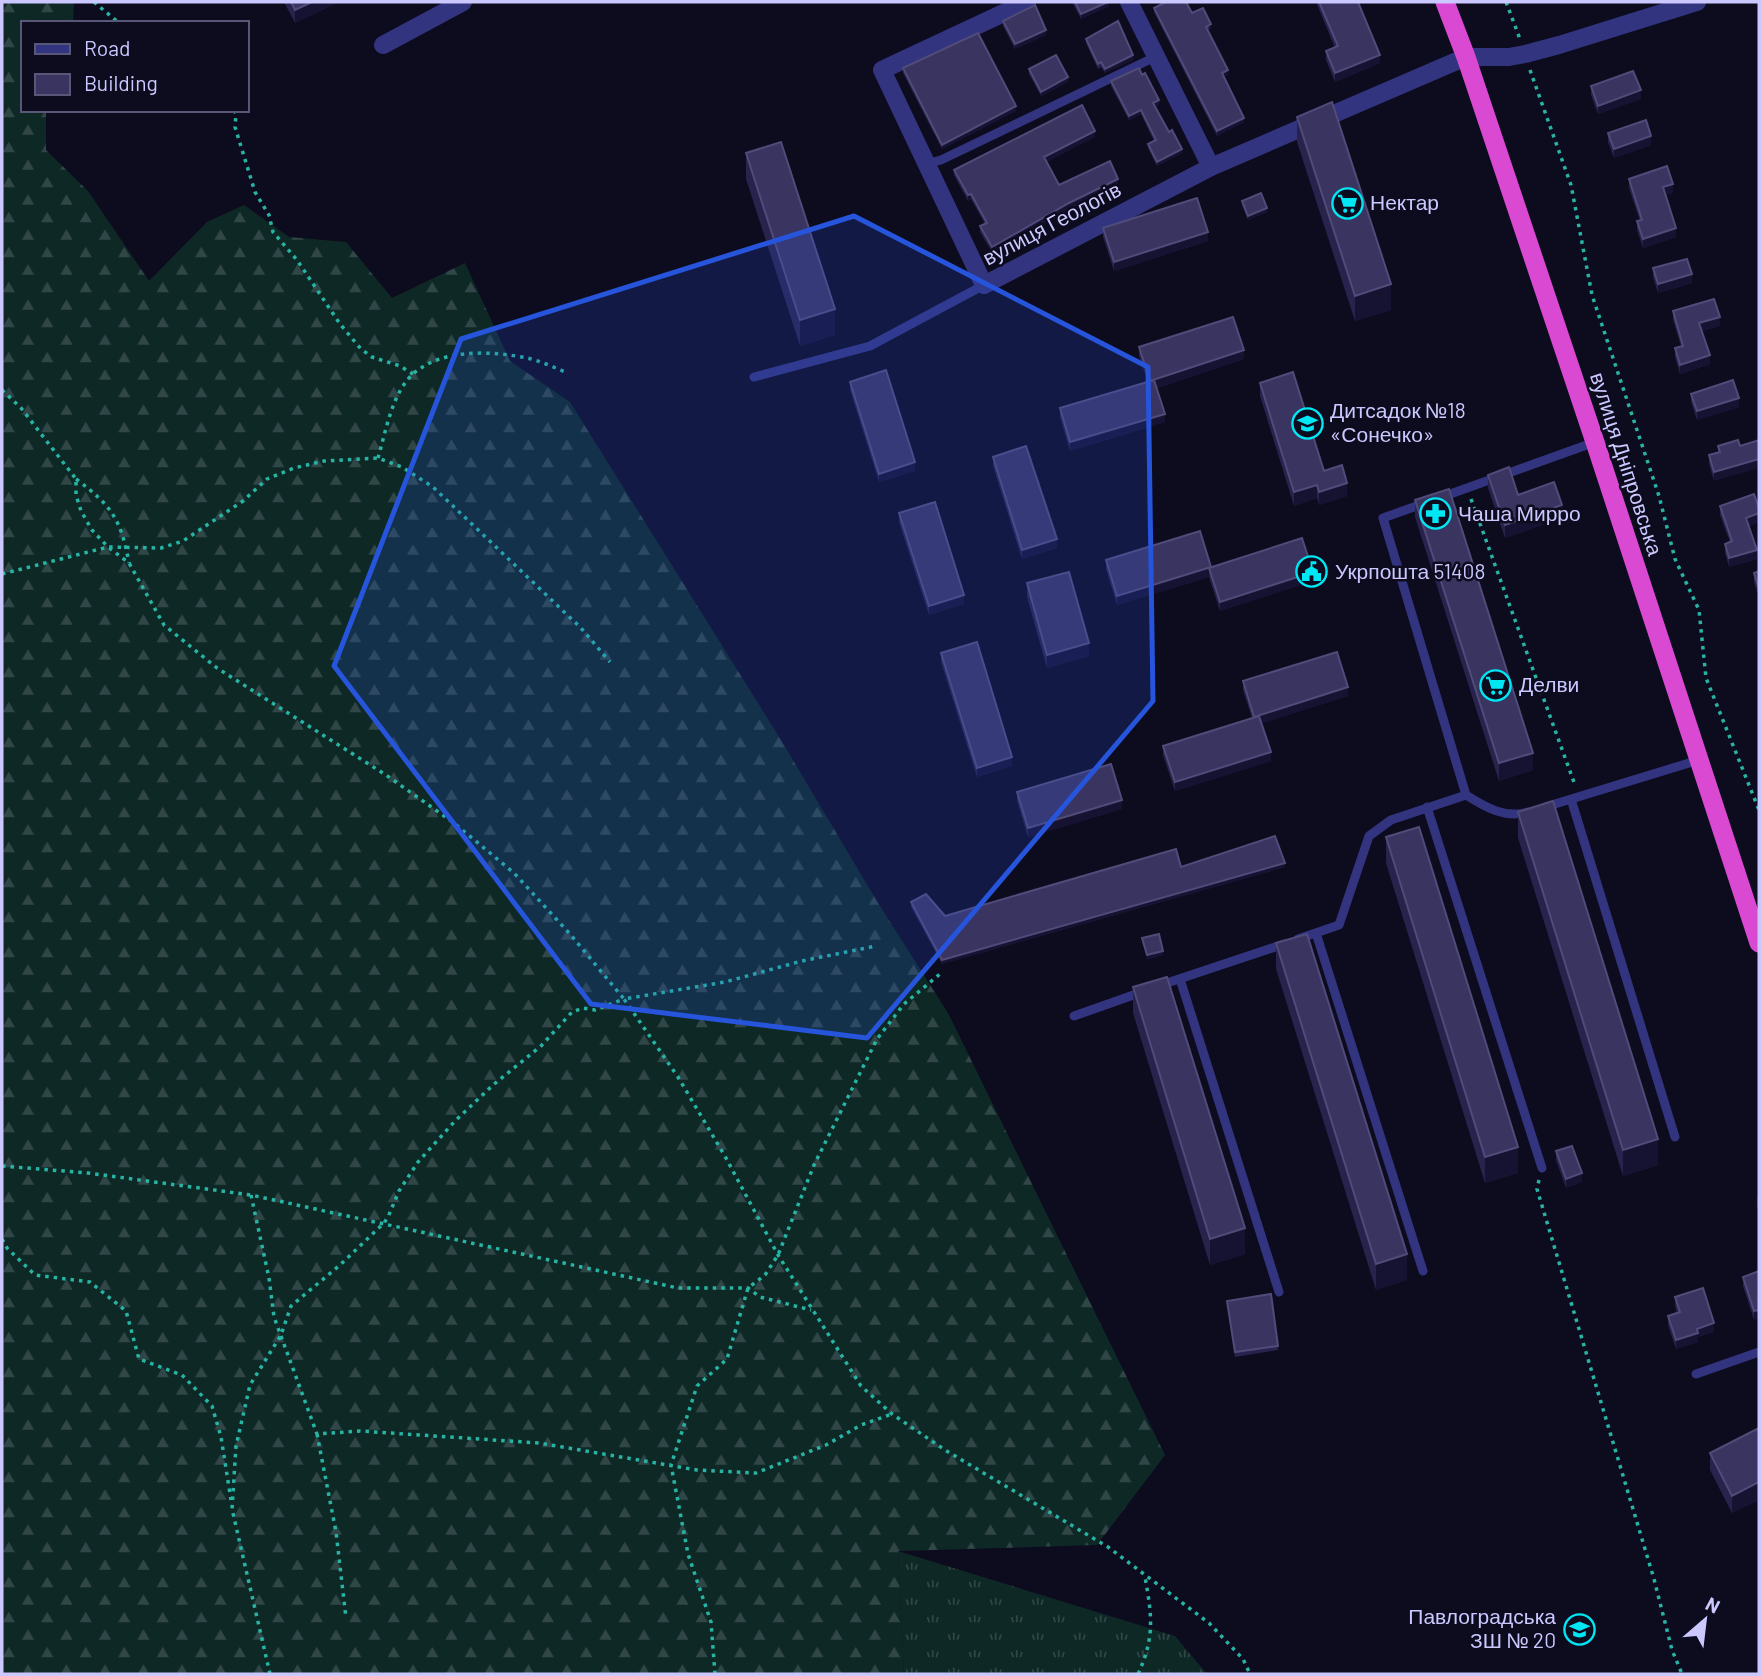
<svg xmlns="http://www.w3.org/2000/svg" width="1761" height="1676" font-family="Barlow,sans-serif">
<defs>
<pattern id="grass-tufts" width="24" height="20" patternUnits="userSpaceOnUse" patternTransform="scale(1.75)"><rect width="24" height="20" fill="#0e2826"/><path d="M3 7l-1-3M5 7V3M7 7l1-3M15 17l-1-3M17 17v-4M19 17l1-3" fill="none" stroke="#304647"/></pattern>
<pattern id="forest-firs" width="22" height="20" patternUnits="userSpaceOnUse" patternTransform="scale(1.75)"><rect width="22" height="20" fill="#0e2826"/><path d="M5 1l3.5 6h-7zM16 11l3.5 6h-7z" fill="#304647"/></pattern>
</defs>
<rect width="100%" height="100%" fill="#0d0b1e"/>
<path fill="url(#grass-tufts)" d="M898 1551 1175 1636 1207 1674H904Z"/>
<path fill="url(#forest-firs)" d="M2 2H74L73 23H23V110H46V150L88 191 149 281 207 222 244 205 289 237 346 242 392 298 465 263 510 361 570 402 781 740 878 903 948 1013 1165 1455 1097 1545 898 1551 904 1674H2Z"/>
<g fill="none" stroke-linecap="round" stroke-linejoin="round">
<path stroke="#27b4a5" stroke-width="3.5" stroke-dasharray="3.5 5" stroke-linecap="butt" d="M94 2 119 23
M1506 2 1520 39
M1530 70 1571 185 1592 295 1659 496 1675 559 1699 610 1706 678 1759 810
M234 110 236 114 235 127 255 192 269 215 273 232 297 260 340 324 361 349 372 357 400 366 413 374
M2 390 21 408 76 479V495L81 511 92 530 108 547 129 563 164 625 217 668 386 775 454 823 514 873 570 934 624 999 725 982 802 961 876 946
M378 458C386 431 392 393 413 374 442 348 492 351 527 358 541 361 555 368 568 373
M76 479C111 505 121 519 129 563
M1471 499 1575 785
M2 574 108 547 161 548 183 541 243 501 267 479 294 468 324 461 378 458 402 467 433 487 581 628 610 662
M2 1166 88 1173 251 1195 678 1288H748L760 1297 811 1310
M1539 1180 1537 1189 1654 1579 1672 1650 1682 1674
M251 1195 269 1278 274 1317 317 1434 360 1431 539 1443 697 1470 756 1473 826 1445 861 1425 892 1414
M2 1239 7 1248 35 1275 90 1282 126 1311 139 1359 182 1375 212 1406 221 1437 231 1500
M317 1434 336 1532 346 1618
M270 1674 232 1509 236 1446 250 1385 281 1335 291 1306 340 1265 384 1223 388 1217 399 1191 418 1162 455 1121 493 1085 541 1046 572 1012 583 1008 595 1010 624 999 678 1077 726 1158 778 1255 861 1386 892 1414 945 1450 1108 1547 1209 1623 1243 1659 1250 1674
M715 1674 711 1622 688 1554 671 1465 697 1386 727 1359 748 1288 765 1275 778 1255 814 1165 877 1039 904 1004 940 974
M1138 1674C1155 1637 1152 1616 1145 1577"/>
<path stroke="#33347f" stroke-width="9" d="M926 164 941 160 1157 56
M754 377 870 346 984 285
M1442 497 1595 442
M1425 503 1383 518 1466 795
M1571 799 1675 1137
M1427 807 1542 1168
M1545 807 1699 760
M1316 933 1423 1271
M1298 939 1339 925 1369 836 1391 820 1466 795C1485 807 1505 819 1528 812
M1180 979 1279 1292
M1158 986 1284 944
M1074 1016 1142 992
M1696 1374 1759 1352"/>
<path stroke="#33347f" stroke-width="18" d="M1027 2 882 70 984 285 1211 167 1466 57H1509L1525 54 1559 45 1697 2
M1129 2 1211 167
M383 45 463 2"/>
<path stroke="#da49d2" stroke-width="19" d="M1445 2 1466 57 1595 442 1759 943"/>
</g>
<path fill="#28224d" d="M284 2H339L295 23Z
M1072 2H1109V6L1081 19Z
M1316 2H1358L1380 63 1335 82 1326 60V51L1335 48Z
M1154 8 1192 13 1211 28 1208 30 1228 74 1224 76 1244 122 1217 136 1154 12Z
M1003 21 1046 35 1015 49 1003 26Z
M1086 39 1133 60 1105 73 1101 67 1098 69 1086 43Z
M903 68 1016 111 942 149 903 73Z
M1029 69 1068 82 1041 96 1029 74Z
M1111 81 1159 105 1155 107 1182 153 1157 166 1148 148V144L1154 141 1141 114 1129 120 1111 86Z
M1591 86 1641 99 1598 114 1591 95Z
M1297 117 1391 310 1355 321 1297 142Z
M1608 133 1651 145 1614 158 1608 142Z
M1095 137 1046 162 1059 185 1118 184 1069 209 992 252 980 232V226L985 224 971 199 968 201 954 175V170Z
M746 153 835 335 800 346 746 179Z
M1629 179 1673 193 1665 195 1676 237 1643 248 1637 230V221H1640L1629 188Z
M1242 201 1267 212 1248 220 1242 205Z
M1103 228 1208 241 1114 271 1103 237Z
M1653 268 1692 283 1658 293 1653 277Z
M1673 311 1720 326 1702 331 1710 364 1680 374 1675 357V348L1681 346 1673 320Z
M1139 347 1244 359 1157 388 1165 422 1070 451 1060 417V408L1148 382 1139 356Z
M850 382 915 471 879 482 850 390Z
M1260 383 1324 471 1347 496 1319 505 1317 498 1294 506 1260 396Z
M1691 394 1739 407 1697 420 1691 402Z
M1718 446H1740L1714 481 1709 464V455L1718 452Z
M993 457 1057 548 1022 559 993 466Z
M1488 475 1518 495 1562 518 1505 538 1488 488Z
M1415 500 1533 770 1499 781 1415 517Z
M1720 506 1759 508V522L1749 526 1757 559 1729 567 1725 553V544L1730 542 1720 515Z
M899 513 964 604 929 615 899 522Z
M1106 560 1211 567 1313 581 1220 611 1209 577 1117 605 1106 569Z
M1759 571V598L1754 582V573Z
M1027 583 1089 656 1047 668 1027 597Z
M941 653 1012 766 977 777 941 662Z
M1243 681 1348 696 1261 723 1271 761 1175 791 1163 755V746L1252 718 1243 690Z
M1017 792 1122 809 1028 837 1017 801Z
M1518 812 1658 1165 1623 1176 1518 838Z
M1386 837 1518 1173 1485 1183 1386 863Z
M1181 867H1285L942 964 911 907V902L945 916Z
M1276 943 1407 1280 1376 1290 1276 969Z
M1133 987 1245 1254 1210 1265 1133 1013Z
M1556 1151 1582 1182 1566 1188 1556 1160Z
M1759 1197V1215L1757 1207V1198Z
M1759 1271 1754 1320 1743 1286V1277Z
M1675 1297 1714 1332 1698 1337V1342L1676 1349 1668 1325V1316L1677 1313 1675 1306Z
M1227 1301 1278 1346V1350L1235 1357Z
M1759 1428V1500L1732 1513 1710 1470V1453Z"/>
<path fill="#161232" d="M312 2H339L295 23V10Z
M1108 2 1109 6 1081 19V14Z
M1046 30V35L1015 49V44Z
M1133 55V60L1105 73V69Z
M1380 55V63L1335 82V73Z
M1228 70V74L1222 77V73Z
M1068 77V82L1041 96V92Z
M1641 90V99L1598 114V106Z
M1159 100V105L1153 108V103Z
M1016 106V111L942 149V145Z
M1141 110V114L1129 120V116Z
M1244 118V122L1217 136V131Z
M1095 131V137L1044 163V157Z
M1651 136V145L1614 158V149Z
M1182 149V153L1157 166V162Z
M1118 179V184L1069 209 992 252V247L1069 203Z
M1673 184V193L1663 196V187Z
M971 194V199L968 201V195Z
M1267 208V212L1248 220V216Z
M1676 228V237L1643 248V239Z
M1208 232V241L1114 271V262Z
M1692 274V283L1658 293V284Z
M1391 284V310L1355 321V296Z
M835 309V335L800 346V320Z
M1720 317V326L1699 332V323Z
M1244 350V359L1150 390V381Z
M1710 355V364L1680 374V365Z
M1739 398V407L1697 420V411Z
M1165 414V422L1070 451V442Z
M1759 459V468L1714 481V472Z
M915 462V471L879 482V474Z
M1347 483V496L1319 505V492Z
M1317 485V498L1294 506V492Z
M1562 505V518L1505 538V525Z
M1759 513V522L1746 527V518Z
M1057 539V548L1022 559V550Z
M1757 550V559L1729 567V558Z
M1209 568V577L1117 605V596Z
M1313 572V581L1220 611V602Z
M964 595V604L929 615V606Z
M1089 643V656L1047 668V655Z
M1348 687V696L1254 726V717Z
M1271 752V761L1175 791V782Z
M1533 753V770L1499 781V763Z
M1012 757V766L977 777V768Z
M1122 800V809L1028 837V828Z
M1285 863V867L942 964V960Z
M1163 951V955L1147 960V955Z
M1658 1139V1165L1623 1176V1150Z
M1518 1147V1173L1485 1183V1157Z
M1582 1173V1182L1566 1188V1179Z
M1245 1228V1254L1210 1265V1239Z
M1407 1254V1280L1376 1290V1264Z
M1759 1310V1319L1754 1320V1311Z
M1714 1323V1332L1698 1337V1342L1676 1349V1340L1697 1329Z
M1759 1482V1500L1732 1513V1496Z"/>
<path fill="#3a3460" stroke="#504b79" stroke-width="2" d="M291 2H312L295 10Z
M1075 2H1108L1081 14Z
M1166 2H1186L1192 13 1203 8 1211 24 1206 27 1228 70 1222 73 1244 118 1217 131 1154 8Z
M1319 2H1358L1380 55 1335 73 1326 51 1338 46Z
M1035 5 1046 30 1015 44 1003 21Z
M1118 21 1133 55 1105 69 1101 62 1098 64 1086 39Z
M978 33 1016 106 942 145 903 68Z
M1056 55 1068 77 1041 92 1029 69Z
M1139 68 1142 75 1145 73 1159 100 1153 103 1169 132 1172 130 1182 149 1157 162 1148 144 1156 140 1141 110 1129 116 1111 81Z
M1633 71 1641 90 1598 106 1591 86Z
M1332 102 1391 284 1355 296 1297 117Z
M1082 105 1095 131 1044 157 1059 185 1110 161 1118 179 1069 203 992 247 980 226 987 223 971 194 968 195 954 170Z
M1646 120 1651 136 1614 149 1608 133Z
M781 142 835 309 800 320 746 153Z
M1667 166 1673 184 1663 187 1676 228 1643 239 1637 221 1642 220 1629 179Z
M1261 193 1267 208 1248 216 1242 201Z
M1197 198 1208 232 1114 262 1103 228Z
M1687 259 1692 274 1658 284 1653 268Z
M1714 299 1720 317 1699 323 1710 355 1680 365 1675 348 1683 346 1673 311Z
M1233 317 1244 350 1150 381 1139 347Z
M886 370 915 462 879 474 850 382Z
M1293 372 1324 471 1342 465 1347 483 1319 492 1317 485 1294 492 1260 383Z
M1154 380 1165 414 1070 442 1060 408Z
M1733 380 1739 398 1697 411 1691 394Z
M1738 440 1740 446 1759 440V459L1714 472 1709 455 1720 452 1718 446Z
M1026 446 1057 539 1022 550 993 457Z
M1509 467 1518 495 1554 482 1562 505 1505 525 1488 475Z
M1449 489 1533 753 1499 763 1415 500Z
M1754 494 1759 508V513L1746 518 1757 550 1729 558 1725 544 1732 541 1720 506Z
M935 502 964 595 929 606 899 513Z
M1200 531 1211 567 1117 596 1106 560Z
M1302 538 1313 572 1220 602 1209 568Z
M1759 571V589L1754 573Z
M1069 572 1089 643 1047 655 1027 583Z
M977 642 1012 757 977 768 941 653Z
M1337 652 1348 687 1254 717 1243 681Z
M1259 716 1271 752 1175 782 1163 746Z
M1111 764 1122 800 1028 828 1017 792Z
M1553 801 1658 1139 1623 1150 1518 812Z
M1419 827 1518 1147 1485 1157 1386 837Z
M1275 836 1285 863 942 960 911 902 926 894 945 916 1176 849 1181 867Z
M1159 934 1163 951 1147 955 1142 938Z
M1307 934 1407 1254 1376 1264 1276 943Z
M1167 977 1245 1228 1210 1239 1133 987Z
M1572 1146 1582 1173 1566 1179 1556 1151Z
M1759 1271V1310L1754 1311 1743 1277Z
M1703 1288 1714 1323 1697 1329 1698 1333 1676 1340 1668 1316 1680 1312 1675 1297Z
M1271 1294 1278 1346 1235 1352 1227 1301Z
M1759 1428V1482L1732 1496 1710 1453Z"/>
<path fill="#2654da" fill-opacity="0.2" stroke="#2654da" stroke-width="5" stroke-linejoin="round" d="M854 216 1148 367 1153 701 867 1038 591 1004 334 666 461 339Z"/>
<defs>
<symbol id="supermarket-ring" viewBox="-11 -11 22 22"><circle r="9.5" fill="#0d0b1e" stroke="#00e6f3" stroke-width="1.5"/><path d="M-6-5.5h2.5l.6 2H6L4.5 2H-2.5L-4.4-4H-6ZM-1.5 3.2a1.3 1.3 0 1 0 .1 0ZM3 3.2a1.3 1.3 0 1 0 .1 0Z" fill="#00e6f3"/></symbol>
<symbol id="school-ring" viewBox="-11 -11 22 22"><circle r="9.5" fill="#0d0b1e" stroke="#00e6f3" stroke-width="1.5"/><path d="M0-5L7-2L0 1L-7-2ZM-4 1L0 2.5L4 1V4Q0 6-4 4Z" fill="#00e6f3"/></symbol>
<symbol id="pharmacy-ring" viewBox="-11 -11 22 22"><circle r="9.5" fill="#0d0b1e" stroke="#00e6f3" stroke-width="1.5"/><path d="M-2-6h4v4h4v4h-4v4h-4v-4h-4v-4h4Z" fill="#00e6f3"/></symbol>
<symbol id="civic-ring" viewBox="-11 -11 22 22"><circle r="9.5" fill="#0d0b1e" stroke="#00e6f3" stroke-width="1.5"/><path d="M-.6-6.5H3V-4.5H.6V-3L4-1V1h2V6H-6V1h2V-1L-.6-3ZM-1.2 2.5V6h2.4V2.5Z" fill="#00e6f3"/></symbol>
</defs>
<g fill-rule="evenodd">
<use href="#supermarket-ring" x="1330" y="186" width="35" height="35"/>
<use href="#school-ring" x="1290" y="406" width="35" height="35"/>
<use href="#pharmacy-ring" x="1418" y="496" width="35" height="35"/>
<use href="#civic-ring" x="1294" y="554" width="35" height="35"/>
<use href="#supermarket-ring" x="1478" y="668" width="35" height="35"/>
<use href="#school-ring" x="1562" y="1612" width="35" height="35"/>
</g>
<g text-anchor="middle" stroke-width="5" stroke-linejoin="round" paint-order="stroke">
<g font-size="21" fill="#cbc8ff" stroke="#0d0b1e" text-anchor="start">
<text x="1370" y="210">Нектар</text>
<text x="1330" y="418">Дитсадок №18<tspan x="1330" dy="24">«Сонечко»</tspan></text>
<text x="1458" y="521">Чаша Мирро</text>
<text x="1335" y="579">Укрпошта 51408</text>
<text x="1519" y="692">Делви</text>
<text x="1556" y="1624" text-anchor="end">Павлоградська<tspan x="1556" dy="24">ЗШ № 20</tspan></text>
</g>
<g font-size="21" fill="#cbc8ff" stroke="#0d0b1e">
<text transform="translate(1052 224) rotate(-28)" y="7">вулиця Геологів</text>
<text transform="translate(1626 464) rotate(72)" y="7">вулиця Дніпровська</text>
</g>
</g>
<rect width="1761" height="1676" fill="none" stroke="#cbc8ff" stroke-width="7"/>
<rect x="21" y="21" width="228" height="91" fill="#0d0b1e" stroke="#595778" stroke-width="2"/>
<rect x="35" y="44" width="35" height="10" fill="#33347f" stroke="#595778" stroke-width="2"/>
<text x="84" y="56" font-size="21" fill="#cbc8ff">Road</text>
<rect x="35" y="74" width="35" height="21" fill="#3a3460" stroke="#595778" stroke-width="2"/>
<text x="84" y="91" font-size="21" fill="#cbc8ff">Building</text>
<g transform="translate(1705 1620) rotate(28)" stroke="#0d0b1e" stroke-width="5" paint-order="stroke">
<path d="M0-5L12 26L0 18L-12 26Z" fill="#cbc8ff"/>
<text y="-10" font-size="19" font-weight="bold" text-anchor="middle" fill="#cbc8ff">N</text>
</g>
</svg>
